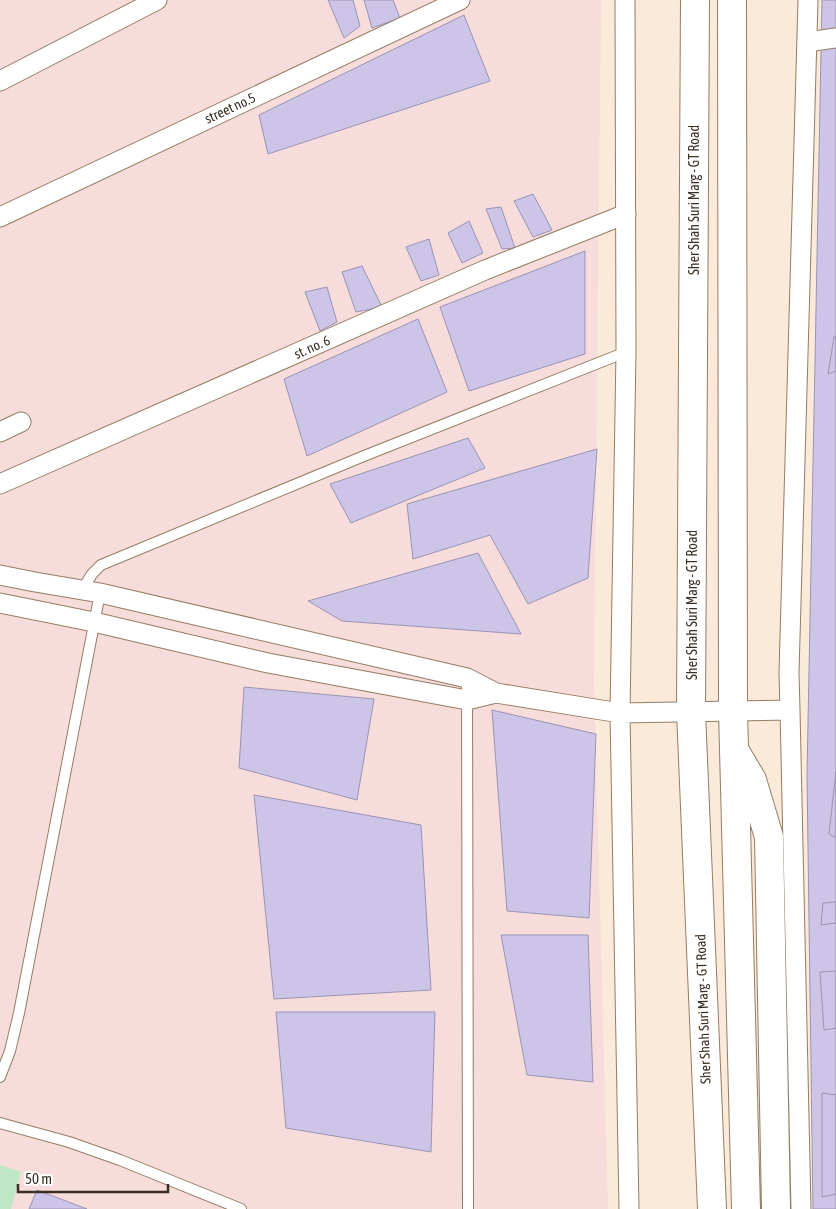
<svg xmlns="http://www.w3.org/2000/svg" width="836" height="1209" font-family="'Asap Condensed',sans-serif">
<rect width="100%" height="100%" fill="#fbead9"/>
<path fill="#f7dcdc" d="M0 0H601L594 682 608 1209H0Z"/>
<path fill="#bfe6c5" d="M0 1165 21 1172 11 1209H0Z"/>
<path fill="#ccc5e7" stroke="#9a93b3" d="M328 0H353L360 26 344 38Z
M364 0H393L400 18 372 28Z
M822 0H836V1209H813L807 775Z
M464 15 490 81 268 154 259 115Z
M533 194 552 230 533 237 514 201Z
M501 207 515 248 502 249 486 209Z
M469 221 483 253 462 263 448 233Z
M429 239 439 275 421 281 406 247Z
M585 251V354L469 391 440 307Z
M362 266 382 307 356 312 342 272Z
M327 287 337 322 320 331 305 292Z
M418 319 447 392 307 456 284 379Z
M836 336V371L828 374 834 337Z
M468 438 485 468 351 523 330 484Z
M597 449 588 578 528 604 490 535 413 559 407 504Z
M478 553 521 634 342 621 308 601Z
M244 687 374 699 357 800 239 768Z
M492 710 596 734 589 918 507 911Z
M836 771V838L829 834Z
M254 795 421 825 431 990 274 999Z
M836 902V923L821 925 823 903Z
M501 935H588L593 1082 527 1075Z
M836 971V1028L824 1030 820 972Z
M276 1012H435L431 1152 286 1128Z
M822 1093 836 1095V1194L822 1197Z
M37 1190 87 1209H29Z"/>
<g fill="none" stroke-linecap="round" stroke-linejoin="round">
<defs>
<path id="service" d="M82 590 92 574 101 565 364 456 626 352
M467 678 468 1209
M0 1077 10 1051 19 1013 100 593
M0 1123 69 1142 120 1160 241 1209"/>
<path id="minor" d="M625 0 626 352 620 713 629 1209
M807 42 836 38
M0 81 157 0
M0 217 460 0
M0 432 21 422
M0 484 485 270 626 214
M0 575 35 582 100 593 467 678 496 693 620 713 790 710 789 673 808 0
M0 603 94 622 268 663 467 700 496 693
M790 710 801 1209"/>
<path id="primary" d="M695 0 691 712 712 1209
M732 0 733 711 746 1209
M736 753 752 780 769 837 776 1209"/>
</defs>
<use href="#service" stroke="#957c63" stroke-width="12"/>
<use href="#minor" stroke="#957c63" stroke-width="21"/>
<use href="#primary" stroke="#957c63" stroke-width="30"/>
<use href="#service" stroke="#fff" stroke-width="10"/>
<use href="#minor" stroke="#fff" stroke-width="19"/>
<use href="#primary" stroke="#fff" stroke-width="28"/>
</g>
<g text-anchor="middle" stroke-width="4.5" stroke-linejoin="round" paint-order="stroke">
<g font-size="14" fill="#3a2f24" stroke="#fff">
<text transform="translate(230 108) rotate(-25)" y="5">street no.5</text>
<text transform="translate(694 200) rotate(-90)" y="5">Sher Shah Suri Marg - GT Road</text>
<text transform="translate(312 347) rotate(-24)" y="5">st. no. 6</text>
<text transform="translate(692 605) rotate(-90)" y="5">Sher Shah Suri Marg - GT Road</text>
<text transform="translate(703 1009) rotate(-92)" y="5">Sher Shah Suri Marg - GT Road</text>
</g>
</g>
<path d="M18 1184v8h150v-8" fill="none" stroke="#3a2f24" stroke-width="2.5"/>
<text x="25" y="1184" font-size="15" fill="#3a2f24" stroke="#ffffff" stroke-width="4" paint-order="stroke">50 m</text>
</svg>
